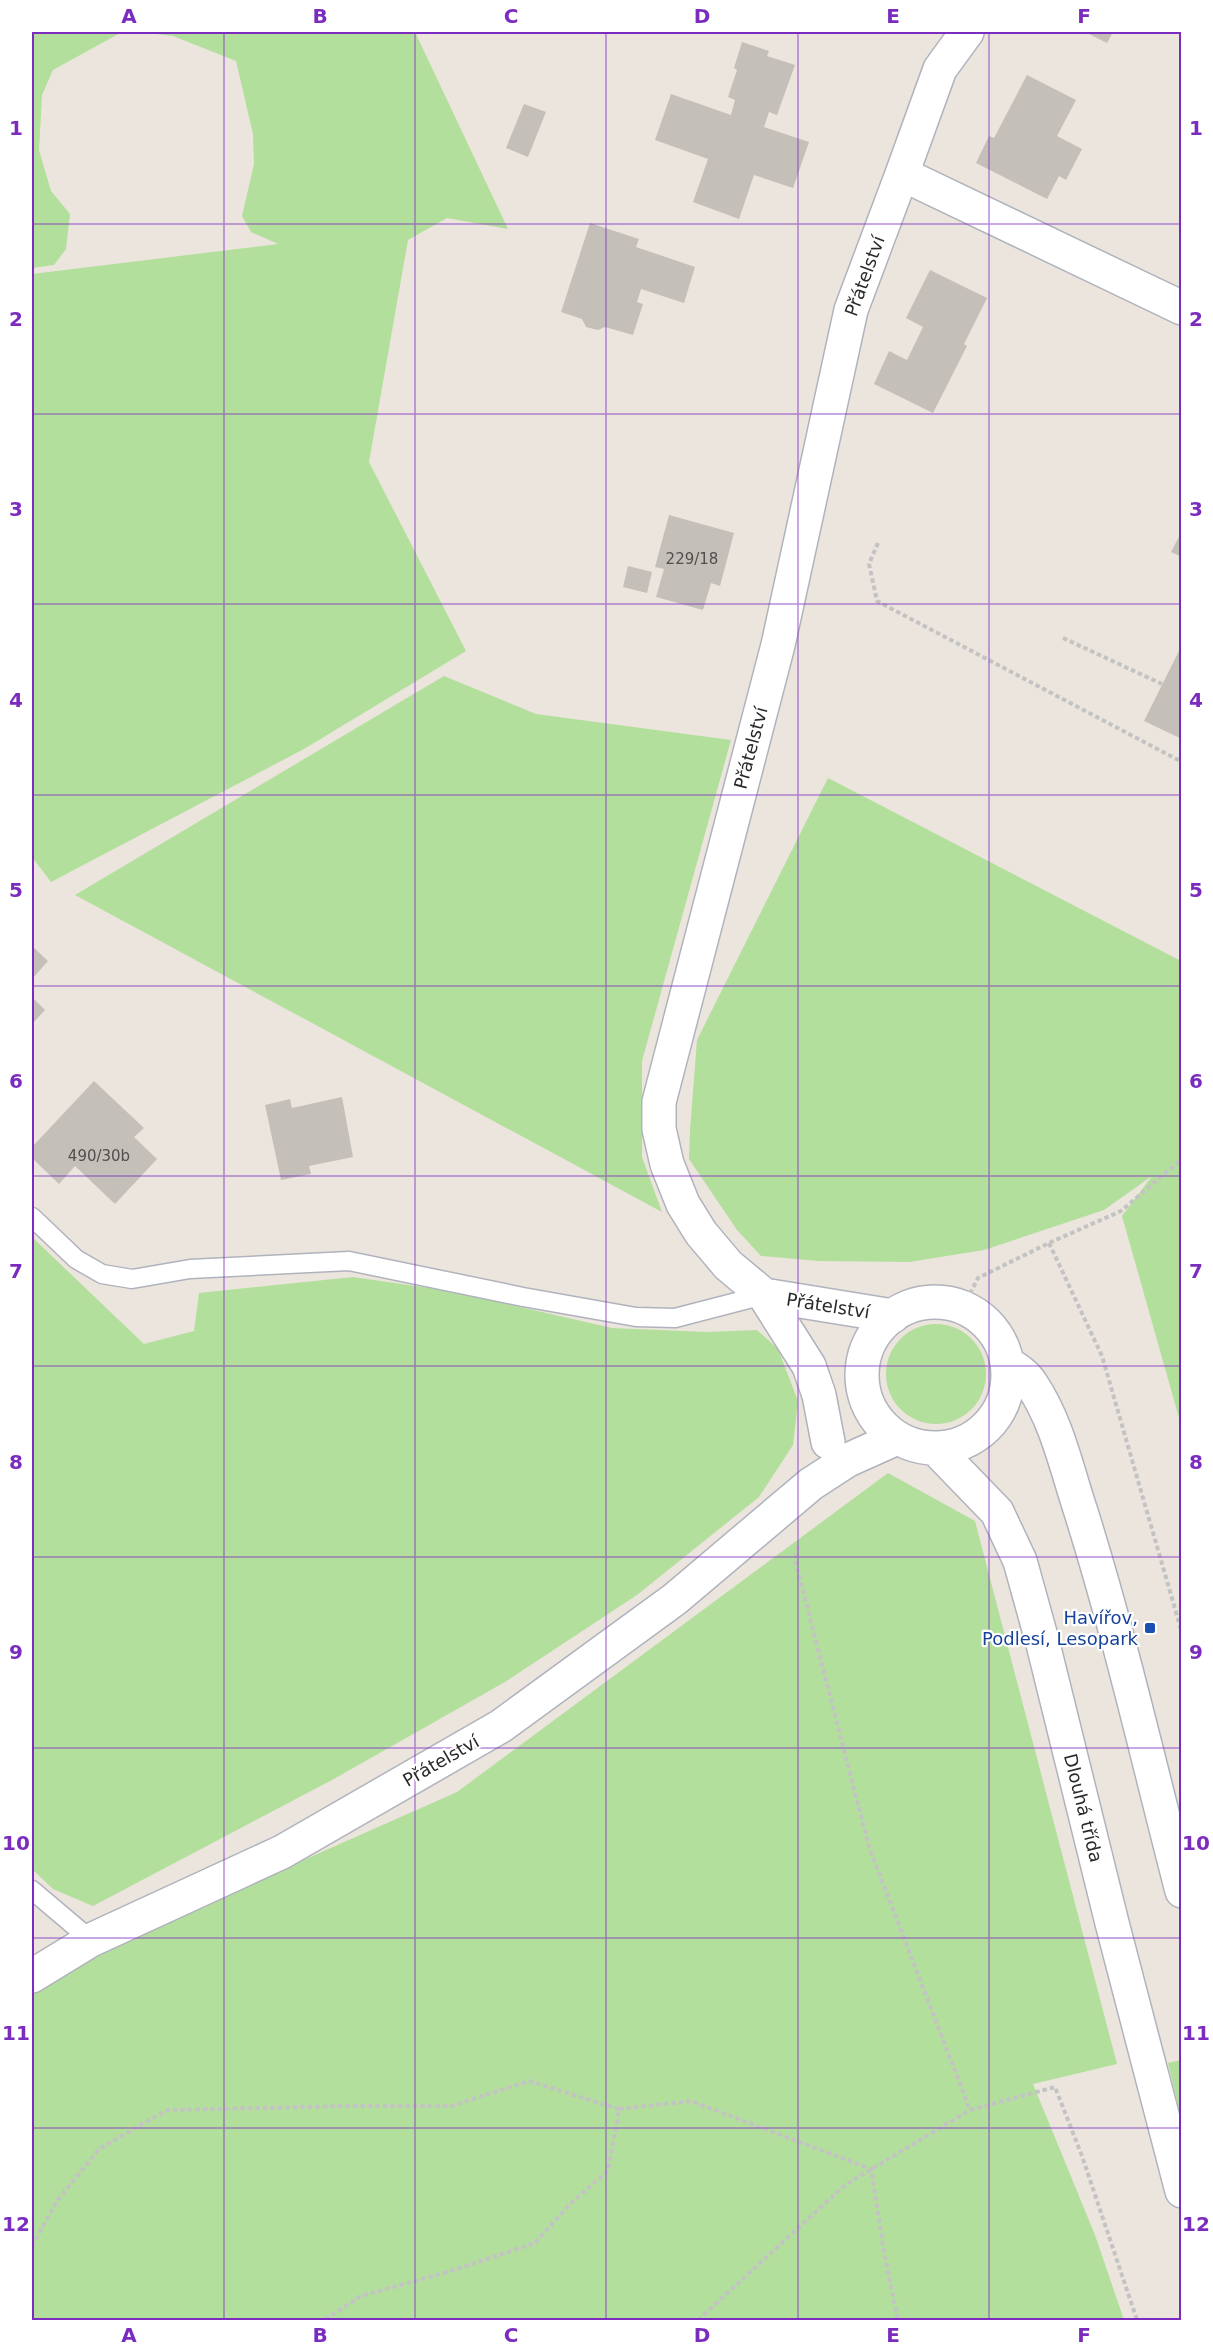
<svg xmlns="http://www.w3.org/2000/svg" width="1213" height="2352" font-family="'DejaVu Sans',sans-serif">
<rect width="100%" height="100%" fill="#ebe5dd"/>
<path fill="#b3df9c" d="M32 32H122L53 70 42 95 39 150 51 191 70 214 66 249 54 265 32 268Z
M139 32H415L508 229 447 218 408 240 369 462 466 651 304 749 51 882 32 857V274L278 244 251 232 242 216 254 164 253 134 236 61 173 36Z
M444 676 536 714 731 740 642 1061V1157L662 1212 75 895Z
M828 778 1181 961V1425L1122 1216 1152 1176 1104 1210 984 1250 909 1262 818 1261 761 1256 737 1230 689 1159 690 1130 697 1040Z
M32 1237 144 1344 194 1331 199 1293 353 1277 450 1291 612 1328 707 1332 757 1330 778 1349 798 1401 793 1445 759 1497 637 1595 505 1682 332 1780 93 1906 53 1889 32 1869Z
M886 1374a50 50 0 1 1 100 0a50 50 0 1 1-100 0Z
M888 1473 975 1521 1117 2064 1033 2084 1095 2235 1124 2320H32V1992L101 1950 457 1792Z
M1181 2060H1182L1181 2117 1168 2063Z"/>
<path fill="#c4bfb8" d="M1085 32H1113L1107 43Z
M742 42 769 51 767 56 795 65 777 115 769 112 764 127 809 142 793 188 754 175 739 219 693 202 708 159 655 140 671 94 731 115 735 100 728 97 737 70 734 68Z
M1027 75 1076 100 1057 136 1082 149 1066 180 1059 176 1047 199 976 163 989 136 994 138Z
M524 104 546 112 528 157 506 148Z
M590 223 639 239 636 247 695 267 684 303 641 289 637 302 643 304 633 335 605 327 598 330 586 327 582 319 561 312Z
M930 270 987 298 964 344 967 346 933 413 874 384 889 351 907 360 923 327 906 318Z
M669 515 734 533 720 586 711 583 703 610 656 597 664 569 655 567Z
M1182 531V557L1171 552Z
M628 566 652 572 647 593 623 587Z
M1180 649 1182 650V739L1144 721Z
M32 946 48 961 32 979Z
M32 997 45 1010 32 1024Z
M94 1081 144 1128 134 1137 157 1159 115 1204 75 1166 59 1184 32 1158V1147Z
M342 1097 353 1157 309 1166 311 1174 281 1180 265 1105 290 1099 292 1108Z"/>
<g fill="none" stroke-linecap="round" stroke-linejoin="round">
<defs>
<path id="lane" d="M32 1217 76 1259 102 1274 132 1279 190 1269 349 1261 523 1297 636 1317 675 1318 764 1295
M32 1890 91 1940"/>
<path id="street" d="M902 174 1182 308
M764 1295 893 1316
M862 1375a73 73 0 1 1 146 0a73 73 0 1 1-146 0Z
M1008 1364C1018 1370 1026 1375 1032 1385 1057 1422 1067 1470 1081 1512 1120 1636 1149 1764 1182 1891
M828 1442 819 1395 809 1366 764 1295 728 1265 701 1233 683 1204 667 1164 659 1129V1102L778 645 851 310 902 174 940 69 967 32
M936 1449 997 1512 1020 1561 1043 1644 1112 1923 1182 2191
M32 1976 91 1940 282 1852 501 1726 675 1599 811 1484 848 1460 897 1438"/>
</defs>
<use href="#lane" stroke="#b0b3bd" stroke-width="21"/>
<use href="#street" stroke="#b0b3bd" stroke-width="36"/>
<path stroke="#c3c3c3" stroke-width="4" stroke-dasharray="4.5 3" stroke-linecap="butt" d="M878 543 869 564 877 601 1182 762
M1063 638 1162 684
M1049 1243 1102 1356 1182 1633
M963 1307 978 1278 1049 1243 1121 1211 1182 1159
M798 1546 795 1560 869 1847 970 2110 1055 2087 1082 2156 1137 2320
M619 2109 691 2101 871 2169 885 2258 898 2320
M32 2246 57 2201 99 2149 167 2110 351 2106H451L529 2081 619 2109 608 2171 570 2204 535 2243 451 2271 361 2296 324 2320
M698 2320 845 2185 970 2110"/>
<use href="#lane" stroke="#fff" stroke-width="18"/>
<use href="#street" stroke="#fff" stroke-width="33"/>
</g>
<path fill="none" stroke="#7b2cbf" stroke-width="1.5" stroke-opacity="0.55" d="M224 32V2320M415 32V2320M606 32V2320M798 32V2320M989 32V2320M32 224H1182M32 414H1182M32 604H1182M32 795H1182M32 986H1182M32 1176H1182M32 1366H1182M32 1557H1182M32 1748H1182M32 1938H1182M32 2128H1182"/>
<rect fill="#1a4fb4" stroke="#fff" stroke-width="2" x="1144" y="1622" width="12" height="12" rx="3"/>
<g text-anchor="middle" stroke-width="4.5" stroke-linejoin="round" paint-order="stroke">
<g font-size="15" fill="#504f4e">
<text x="692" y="564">229/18</text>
<text x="99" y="1161">490/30b</text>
</g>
<g font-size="18" fill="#2a2a2a" stroke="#fff">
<text transform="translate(865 276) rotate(-70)" y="6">Přátelství</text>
<text transform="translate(751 748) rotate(-75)" y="6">Přátelství</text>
<text transform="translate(828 1306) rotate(9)" y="6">Přátelství</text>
<text transform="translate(441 1761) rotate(-30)" y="6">Přátelství</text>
<text transform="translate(1083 1808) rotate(76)" y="6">Dlouhá třída</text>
</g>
<g font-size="18" fill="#164399" stroke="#fff" text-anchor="end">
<text x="1138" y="1624">Havířov,<tspan x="1138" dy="21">Podlesí, Lesopark</tspan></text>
</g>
</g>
<rect width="1213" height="2352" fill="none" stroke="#ffffff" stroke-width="66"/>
<rect x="33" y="33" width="1147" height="2286" fill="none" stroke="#7b2cbf" stroke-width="2"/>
<g font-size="20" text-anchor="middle" font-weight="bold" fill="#7b2cbf">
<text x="129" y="23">A</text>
<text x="320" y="23">B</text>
<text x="511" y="23">C</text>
<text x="702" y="23">D</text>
<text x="893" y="23">E</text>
<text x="1084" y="23">F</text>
<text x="16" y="135">1</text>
<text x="1196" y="135">1</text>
<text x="16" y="326">2</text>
<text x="1196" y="326">2</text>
<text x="16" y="516">3</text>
<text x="1196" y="516">3</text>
<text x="16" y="707">4</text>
<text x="1196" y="707">4</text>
<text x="16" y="897">5</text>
<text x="1196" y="897">5</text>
<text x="16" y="1088">6</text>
<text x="1196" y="1088">6</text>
<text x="16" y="1278">7</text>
<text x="1196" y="1278">7</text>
<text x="16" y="1469">8</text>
<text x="1196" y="1469">8</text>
<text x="16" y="1659">9</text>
<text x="1196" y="1659">9</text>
<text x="16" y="1850">10</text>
<text x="1196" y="1850">10</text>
<text x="16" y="2040">11</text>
<text x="1196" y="2040">11</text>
<text x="16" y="2231">12</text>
<text x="1196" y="2231">12</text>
<text x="129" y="2342">A</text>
<text x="320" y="2342">B</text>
<text x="511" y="2342">C</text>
<text x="702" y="2342">D</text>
<text x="893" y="2342">E</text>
<text x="1084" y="2342">F</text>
</g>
</svg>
